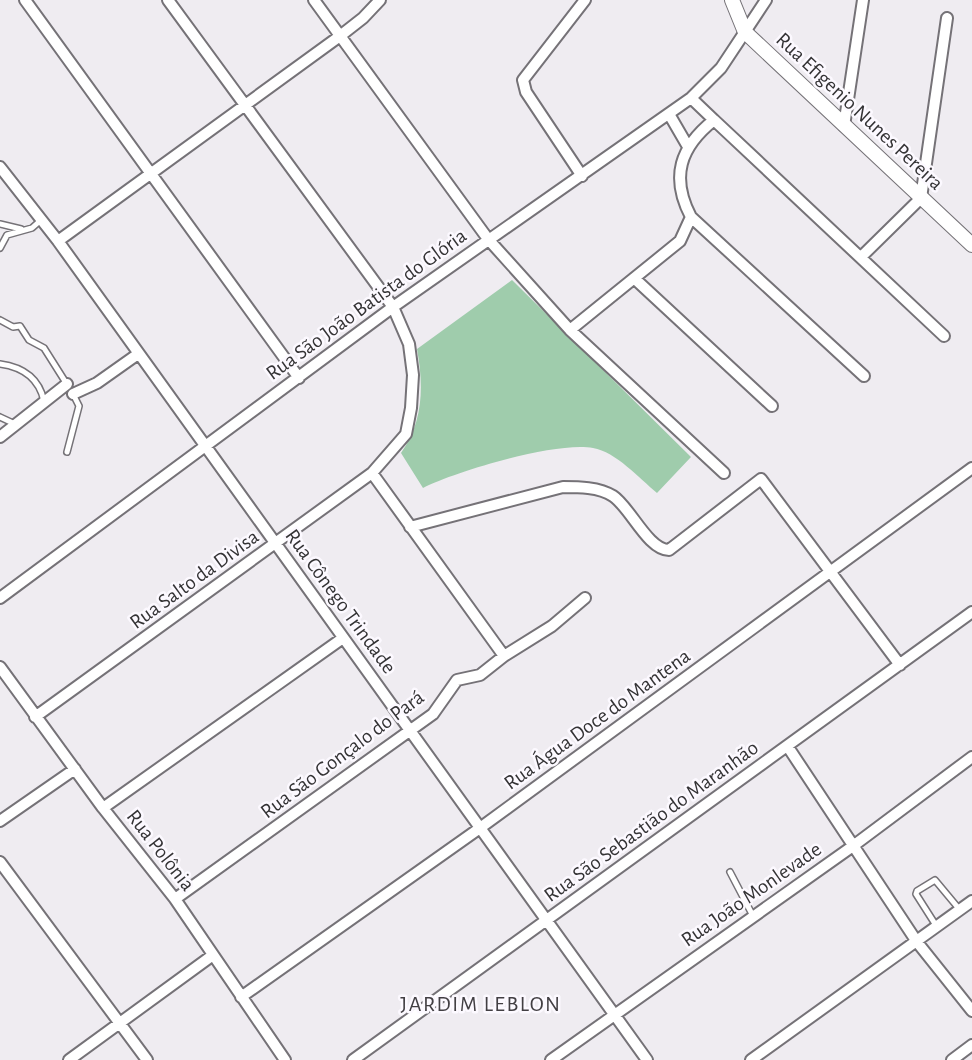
<svg xmlns="http://www.w3.org/2000/svg" width="972" height="1060" font-family="'Alegreya Sans',sans-serif">
<rect width="100%" height="100%" fill="#efecf1"/>
<path fill="#9fccac" d="M512 280 691 457 657 493C639 478 616 452 593 448 557 441 456 471 423 488L401 453C423 422 424 387 417 349Z"/>
<g fill="none" stroke-linecap="round" stroke-linejoin="round">
<defs>
<path id="service" d="M0 224 21 229
M0 248 7 235 32 228 41 220
M0 320 13 327 20 326 29 340 44 348 68 386
M0 364C22 367 39 378 44 401
M0 417 15 424
M67 452 79 406 73 394
M730 872 753 916
M937 927 916 894 917 891 935 880 960 910"/>
<path id="minor" d="M25 0 299 378
M314 0 488 239 570 330 724 473
M669 114 687 145
M714 120 944 336
M844 126 863 0
M0 167 58 241 647 1060
M582 176 526 92 523 80 585 0
M691 217 864 376
M58 241 340 36 363 18 380 0
M861 257 921 198 947 18
M635 279 772 406
M570 330 680 241 691 217C670 177 680 147 714 120L691 98
M73 394 97 383 138 354
M0 437 67 384
M372 473 504 656
M410 527 563 487C578 487 599 487 613 496 630 507 648 550 669 550L761 479 900 665
M0 598 393 307 691 98 721 68 766 0
M0 667 103 808 175 899 285 1060
M35 717 372 473 406 434 411 408 413 375 409 344 393 307 168 0
M788 747 917 942 972 1011
M103 808 343 638
M0 821 75 769
M0 862 147 1060
M175 899 433 714 457 680 480 675 504 656 552 626 585 598
M241 997 480 828 972 468
M69 1060 213 955
M353 1060 972 612
M551 1060 853 846 972 757
M751 1060 972 901
M952 1060 972 1045"/>
<path id="tertiary" d="M732 0 745 32 972 245"/>
</defs>
<use href="#service" stroke="#757277" stroke-width="8"/>
<use href="#minor" stroke="#757277" stroke-width="14"/>
<use href="#tertiary" stroke="#757277" stroke-width="16"/>
<use href="#service" stroke="#fff" stroke-width="5"/>
<use href="#minor" stroke="#fff" stroke-width="10"/>
<use href="#tertiary" stroke="#fff" stroke-width="14"/>
</g>
<g text-anchor="middle" stroke-width="5" stroke-linejoin="round" paint-order="stroke">
<g font-size="21" fill="#343335" stroke="#fcf9ff">
<text transform="translate(860 111) rotate(43)" y="7">Rua Efigenio Nunes Pereira</text>
<text transform="translate(366 304) rotate(-36)" y="7">Rua São João Batista do Glória</text>
<text transform="translate(194 579) rotate(-36)" y="7">Rua Salto da Divisa</text>
<text transform="translate(341 601) rotate(54)" y="7">Rua Cônego Trindade</text>
<text transform="translate(597 719) rotate(-36)" y="7">Rua Água Doce do Mantena</text>
<text transform="translate(342 754) rotate(-37)" y="7">Rua São Gonçalo do Pará</text>
<text transform="translate(651 821) rotate(-36)" y="7">Rua São Sebastião do Maranhão</text>
<text transform="translate(161 850) rotate(52)" y="7">Rua Polônia</text>
<text transform="translate(751 894) rotate(-35)" y="7">Rua João Monlevade</text>
</g>
<g font-size="22" letter-spacing="1.5" fill="#423f43" stroke="#fcf9ff">
<text x="481" y="1011">JARDIM LEBLON</text>
</g>
</g>
</svg>
